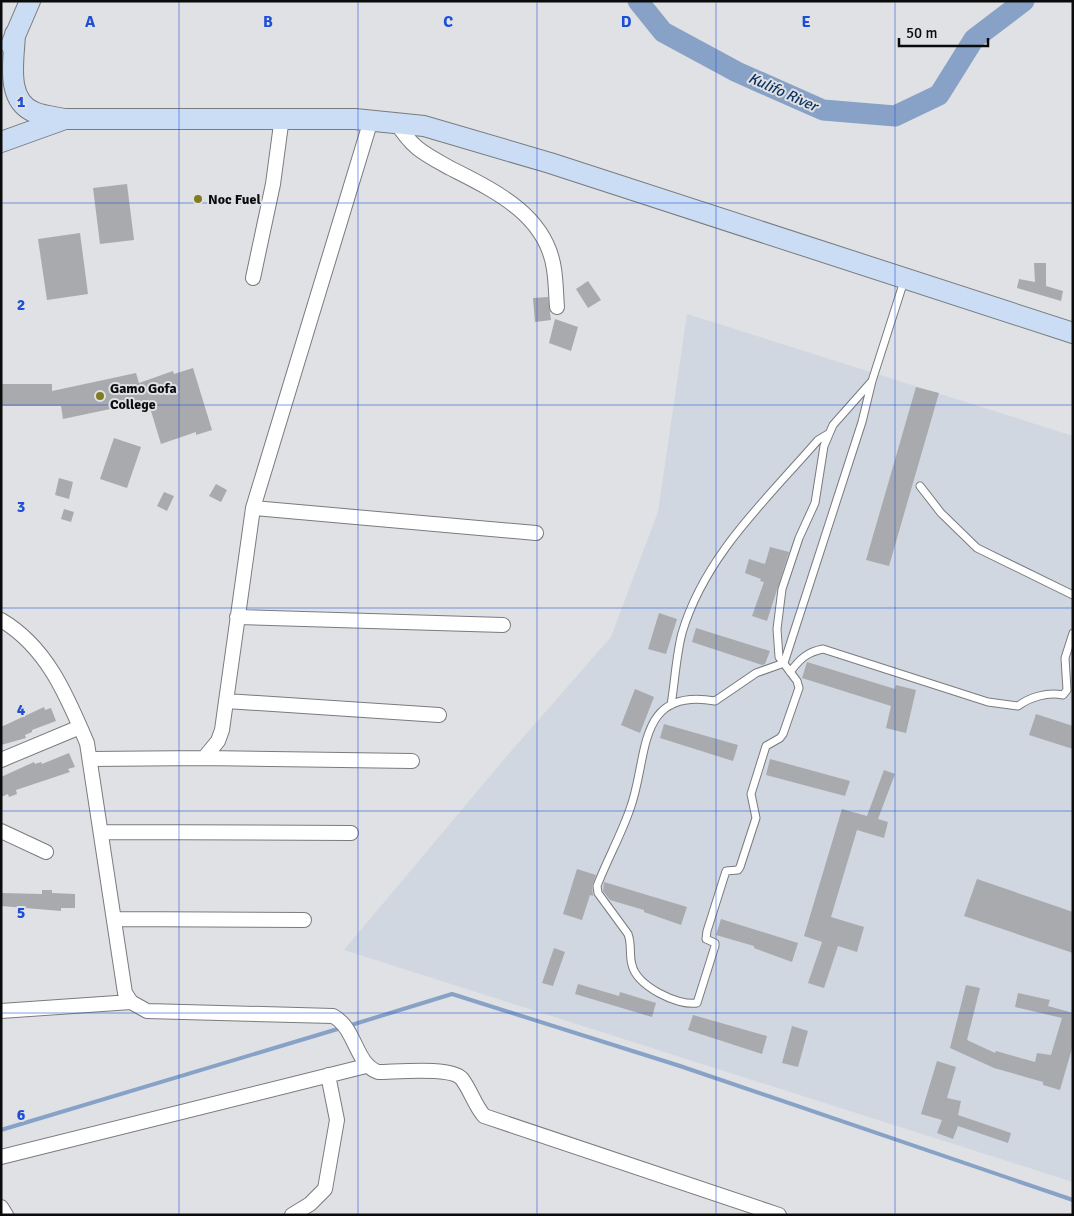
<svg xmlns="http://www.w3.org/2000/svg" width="1074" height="1216" font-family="Signika,sans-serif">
<rect width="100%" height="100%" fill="#dfe1e4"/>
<path fill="#d0d7e0" d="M687 314 1073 436V1182L344 950 506 757 611 637 658 512Z"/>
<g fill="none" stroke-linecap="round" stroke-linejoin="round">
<path stroke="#87a2c6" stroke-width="4" d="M348 1026 452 994 680 1066 1073 1200
M1 1130 341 1028"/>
<path stroke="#87a2c6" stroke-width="21" d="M638 1 663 32 737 72 823 110 895 116 939 95 974 39 1024 1"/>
</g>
<path fill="#a8aaad" d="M127 184 134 240 100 244 93 188Z
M80 233 88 294 47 300 38 239Z
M1034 263H1046V286L1063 291 1061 301 1017 288 1019 279 1035 282Z
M588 281 601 300 588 308 576 289Z
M548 297 551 320 535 322 533 298Z
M555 319 578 327 571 351 549 343Z
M193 368 212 430 196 435V432L161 444 148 401 63 419 61 406H1V384H52V391L136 373 139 383 173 371 174 374Z
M916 387 939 393 889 566 866 560Z
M114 438 141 447 127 488 100 479Z
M59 478 73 482 69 499 55 495Z
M216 484 227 490 221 502 209 496Z
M164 492 174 496 167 511 157 506Z
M64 509 74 512 71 522 61 519Z
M770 547 789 552 767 621 752 616 764 582 760 581 761 579 745 573 749 559 765 564Z
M659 613 677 619 666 654 648 649Z
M696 628 770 651 765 664 762 665 692 642Z
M807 662 895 689 896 685 916 690 906 733 886 728 891 706 802 678Z
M635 689 654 697 640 733 621 725Z
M44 707 45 710 51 708 56 721 32 730V732L25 735 26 738 1 745V727Z
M1036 714 1073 726V749L1029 735Z
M664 724 738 745 733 761 660 738Z
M69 753 75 767 68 769 70 772 16 790 17 794 9 797 8 794 1 797V777L34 762 35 764 41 762 42 764Z
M770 759 850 781 845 796 766 775Z
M884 770 895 774 878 819 888 822 884 838 857 830 831 917 864 927 857 952 838 946 824 988 808 983 822 942 804 936 842 809 867 816Z
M577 869 596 875 592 886 593 896 590 895 582 920 563 914Z
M977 879 1073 912V953L964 916Z
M604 882 687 907 681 925 644 912V910L610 900 603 891Z
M42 890H52V893L75 894V908H61V911L1 906V893L42 894Z
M721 919 798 943 792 962 754 948V946L716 935Z
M554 948 565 952 553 986 542 983Z
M578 984 619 996 620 992 656 1003 652 1017 575 994Z
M966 985 980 988 967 1040 995 1053 996 1051 1035 1062 1037 1053 1051 1055 1062 1018 1015 1007 1018 993 1050 1000 1048 1006 1073 1013V1045L1060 1090 1043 1085V1082L994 1068 950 1048Z
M693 1015 767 1036 762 1054 688 1030Z
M792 1026 808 1031 798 1067 782 1063Z
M937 1061 956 1067 947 1098 961 1101 958 1115 1011 1133 1008 1143 958 1126 953 1139 937 1133 942 1120 921 1114Z"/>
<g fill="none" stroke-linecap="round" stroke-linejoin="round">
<defs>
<path id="lane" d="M920 486 941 513 977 548 1073 595
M784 663 756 673 715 701C635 687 649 758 630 809 621 835 607 860 597 886L598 893 628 934C632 944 629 955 632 965 637 986 677 1006 697 1003L715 946V943L706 939 707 931 726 871 738 870 740 867 756 818 751 794 766 746 780 738 783 734 799 688 797 681 779 657 777 629 782 589 799 538 815 503 824 446 833 425 872 381
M784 663 862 422 872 381 904 281
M790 672C800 659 807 652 823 649L988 702 1018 706C1030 697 1047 692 1063 695L1067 690 1065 658 1073 633
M671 705C675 681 676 656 682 633 705 555 767 499 818 440L828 434"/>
<path id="street" d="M396 122C412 148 423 153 450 168 493 190 546 214 554 269 556 282 556 295 557 307
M253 278 273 184 282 117
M253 508 536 533
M237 617 503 625
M1 620C47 647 67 696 87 743L125 993 131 1002 147 1011 333 1016C356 1028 355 1064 378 1072 396 1072 452 1066 462 1079 471 1091 474 1104 484 1116L779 1215
M226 701 439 715
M204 758 412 761
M90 759 204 758 218 741 222 730 253 508 371 120
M1 760 80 727
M1 831 46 852
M101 832 351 833
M114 919 304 920
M1 1011 131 1002
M1 1157 366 1066
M1 1207 6 1215
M292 1215 310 1204 325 1189 337 1120 328 1075"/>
<path id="secondary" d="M15 34C14 60 5 100 34 112 43 116 55 117 65 119H355L424 126 550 163 1073 333
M11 45 30 1
M1 142 65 119"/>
</defs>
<use href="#lane" stroke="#797b7e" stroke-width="9"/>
<use href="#street" stroke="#797b7e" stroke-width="16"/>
<use href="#secondary" stroke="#797b7e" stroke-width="22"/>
<use href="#lane" stroke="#fff" stroke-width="7"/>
<use href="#street" stroke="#fff" stroke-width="14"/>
<use href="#secondary" stroke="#caddf5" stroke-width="20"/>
</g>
<path fill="none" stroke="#1d4ed8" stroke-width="1" stroke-opacity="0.55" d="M179 1V1215M358 1V1215M537 1V1215M716 1V1215M895 1V1215M1 203H1073M1 405H1073M1 608H1073M1 811H1073M1 1013H1073"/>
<g fill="#817b21" stroke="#dfe1e4" stroke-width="2">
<circle cx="198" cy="199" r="5"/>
<circle cx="100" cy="396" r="5"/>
</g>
<g text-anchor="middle" stroke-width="4" stroke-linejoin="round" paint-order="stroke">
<g font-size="14" font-weight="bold" fill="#0b0b0c" stroke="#dfe1e4" text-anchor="start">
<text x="208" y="204">Noc Fuel</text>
<text x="110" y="393">Gamo Gofa<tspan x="110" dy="16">College</tspan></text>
</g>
<g font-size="15" font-style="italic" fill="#0d325f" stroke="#dfe1e4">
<text transform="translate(783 92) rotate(24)" y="5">Kulifo River</text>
</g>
</g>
<g font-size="16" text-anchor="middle" font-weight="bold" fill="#1d4ed8" stroke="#dfe1e4" stroke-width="4" stroke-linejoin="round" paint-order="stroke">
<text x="90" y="27">A</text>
<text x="268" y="27">B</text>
<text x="448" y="27">C</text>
<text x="626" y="27">D</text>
<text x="806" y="27">E</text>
<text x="21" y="107">1</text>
<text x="21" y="310">2</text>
<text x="21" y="512">3</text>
<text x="21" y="715">4</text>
<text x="21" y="918">5</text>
<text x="21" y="1120">6</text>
</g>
<rect width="1074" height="1216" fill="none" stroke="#0b0b0c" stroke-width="5"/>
<path d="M899 38v8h89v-8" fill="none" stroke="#0b0b0c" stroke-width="2.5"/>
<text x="906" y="38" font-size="15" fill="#0b0b0c" stroke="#dfe1e4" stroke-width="4" paint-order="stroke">50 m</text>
</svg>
